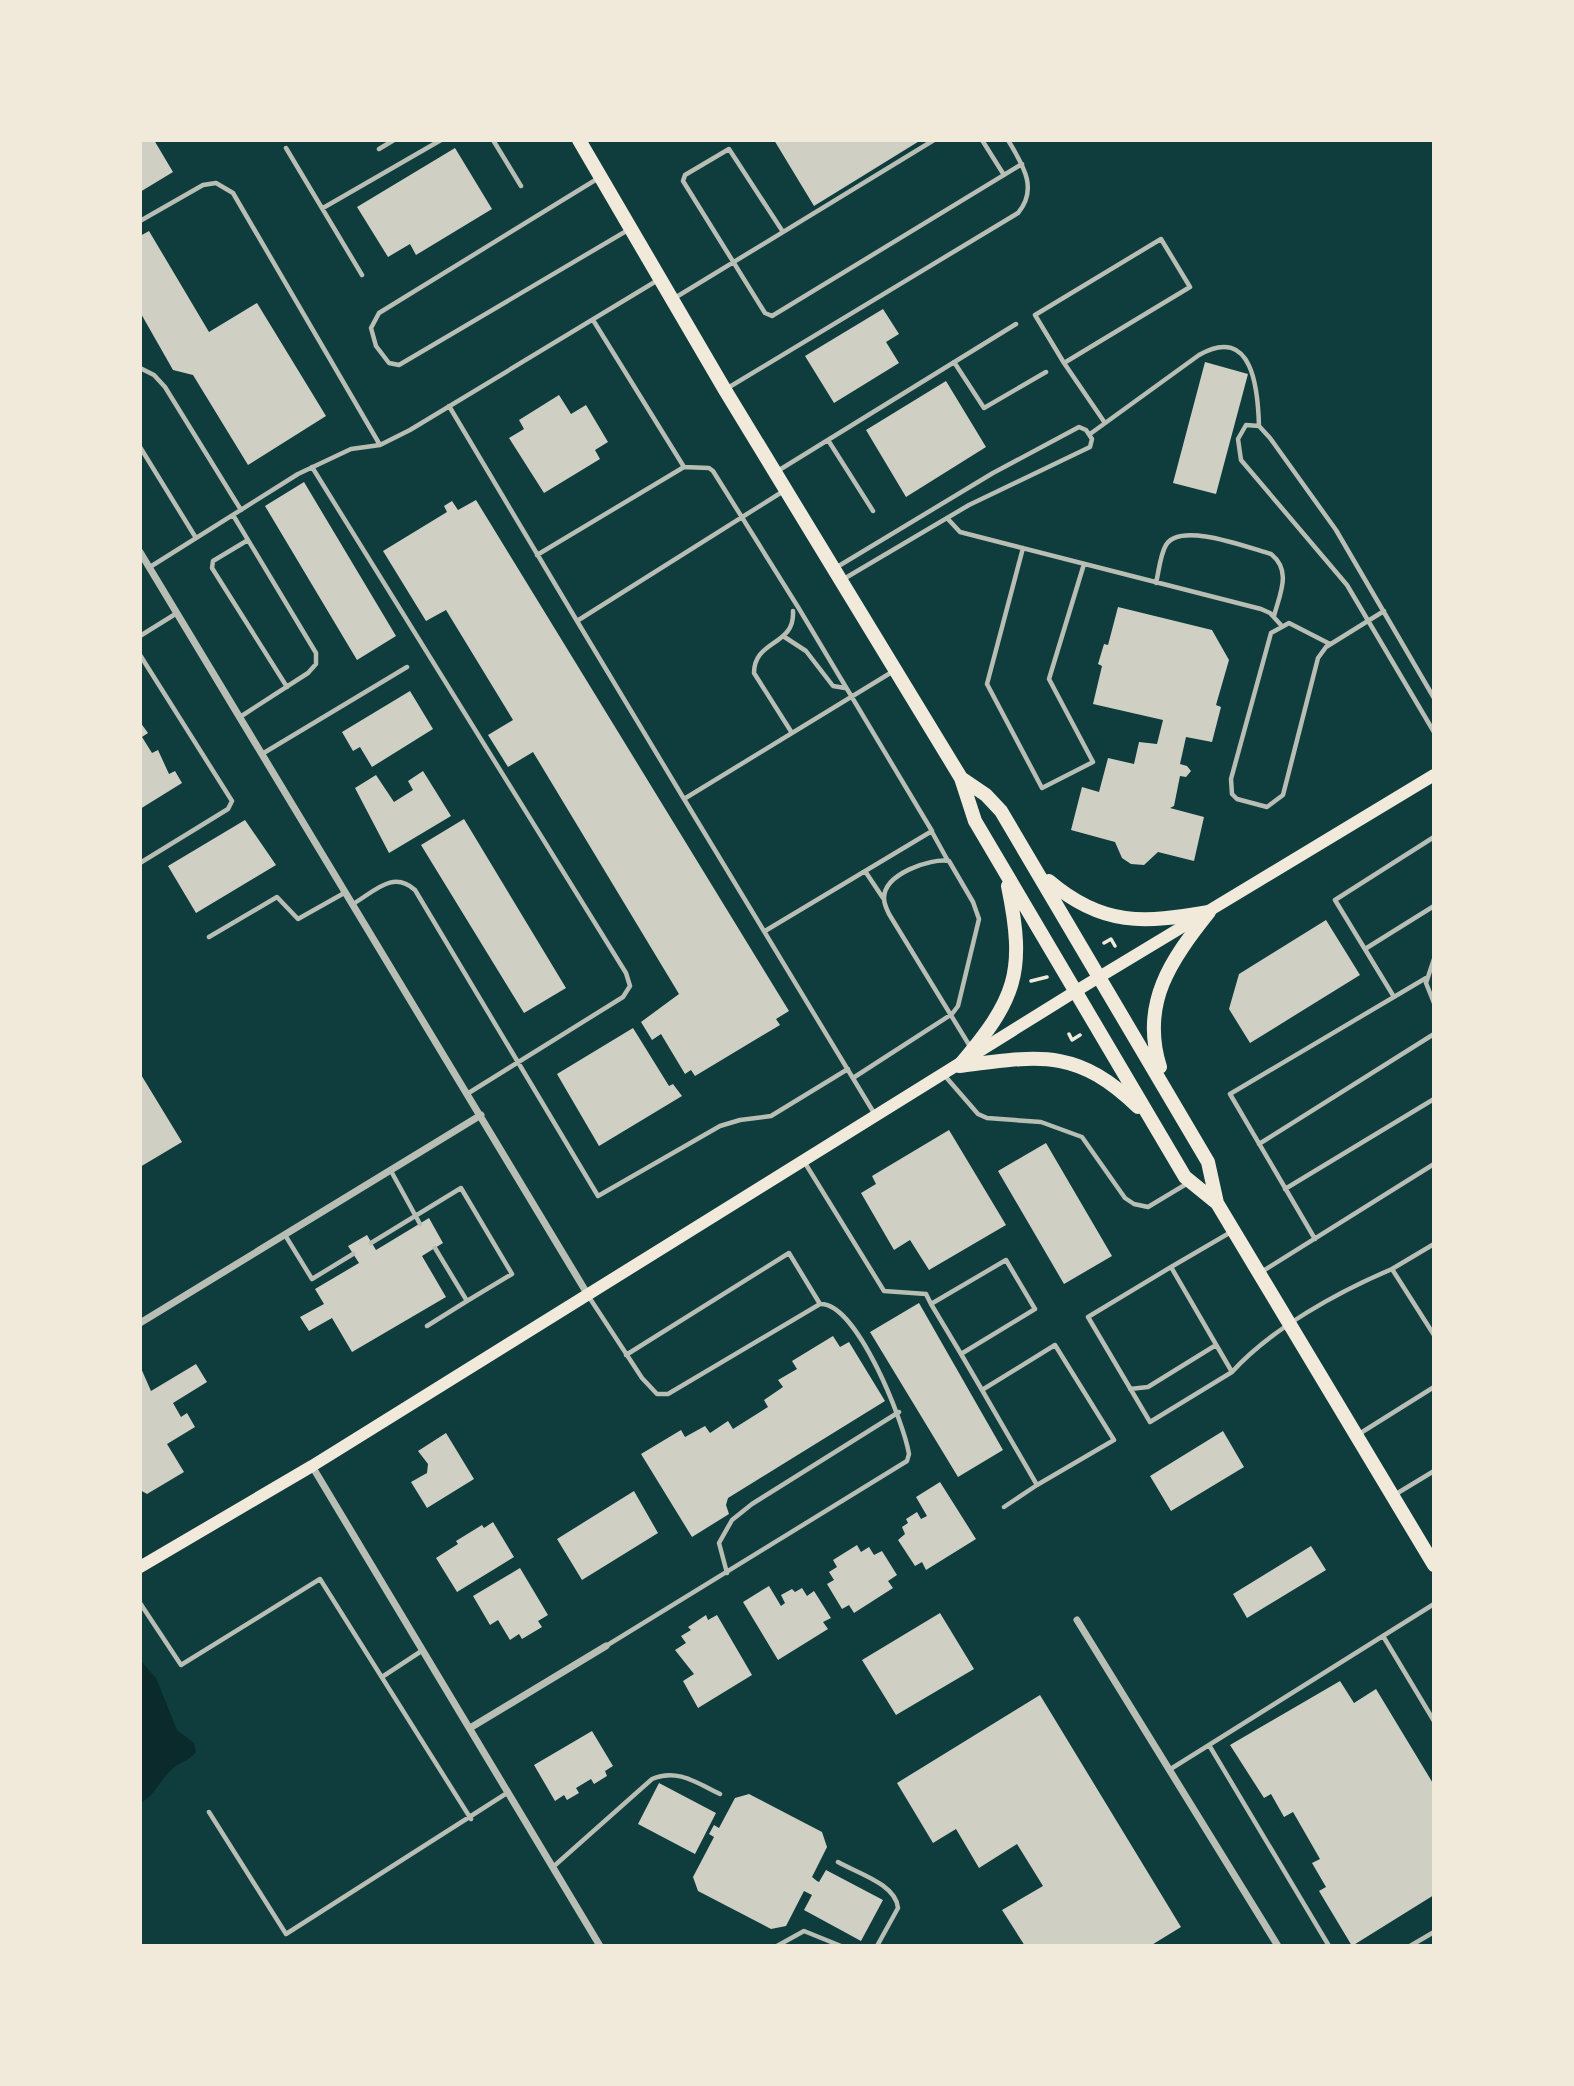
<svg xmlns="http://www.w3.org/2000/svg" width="1574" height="2086" font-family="Poppins,sans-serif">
<rect width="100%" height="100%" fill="#0f3d3e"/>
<path fill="#0a2a2b" d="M140 1660 156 1678 177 1730 194 1743 196 1752C189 1761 180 1762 172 1769 160 1781 155 1794 140 1804Z"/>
<path fill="#cfcfc3" d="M140 140H154L173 172 140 192Z
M774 140H921L814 206Z
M455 148 492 209 416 255 410 244 388 257 357 207Z
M149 231 209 332 257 303 326 416 248 465 193 375 173 370 140 312V236Z
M883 309 899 334 886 342 899 363 834 403 805 356Z
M1205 362 1248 374 1216 494 1173 483Z
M946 381 986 447 906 497 866 430Z
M559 395 571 414 586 405 608 442 595 450 600 459 544 493 509 438 524 429 519 420Z
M304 482 396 636 357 660 265 506Z
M476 500 789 1011 776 1019 780 1025 695 1076 691 1070 685 1074 661 1034 652 1040 641 1022 679 994 533 752 508 767 488 735 513 720 446 610 426 621 383 551 447 512 444 506 452 501 458 510Z
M1118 607 1212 630 1229 660 1216 705 1221 707 1212 742 1186 737 1180 764 1187 766 1191 771 1186 777 1180 776 1174 806 1170 808 1204 817 1194 861 1158 852 1144 865 1131 864 1122 858 1115 842 1071 830 1082 787 1099 792 1108 758 1134 764 1139 742 1157 744 1163 720 1093 704 1102 666 1098 664 1104 644 1108 645Z
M410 691 433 729 372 767 360 747 353 751 342 732Z
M140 722 148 733 142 737 152 753 158 750 169 774 175 771 182 783 140 809Z
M423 771 451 816 389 853 355 788 376 775 394 802 413 790 408 781Z
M464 819 566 988 524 1013 421 845Z
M245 820 276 865 196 913 168 866Z
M1326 920 1360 975 1250 1043 1229 1009 1239 974Z
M633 1028 669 1086 673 1084 682 1096 599 1146 557 1074Z
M140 1073 182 1142 140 1167Z
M949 1130 1006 1225 929 1270 910 1240 894 1250 861 1193 876 1184 872 1176Z
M1046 1143 1112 1256 1064 1284 998 1171Z
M429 1218 443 1243 422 1256 446 1297 352 1352 332 1318 309 1331 300 1317 324 1304 315 1289 359 1263 348 1246 367 1235 376 1250Z
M919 1303 1003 1450 958 1477 870 1332Z
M833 1336 840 1347 849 1342 885 1401 728 1498 726 1505 729 1514 692 1537 641 1454 681 1430 685 1437 705 1426 710 1433 728 1421 733 1429 768 1407 764 1400 783 1387 778 1380 797 1369 792 1361Z
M196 1364 207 1382 173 1403 181 1417 187 1413 195 1427 167 1444 184 1472 147 1494 140 1490V1366L151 1391Z
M1223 1431 1244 1467 1171 1511 1150 1476Z
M446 1433 474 1479 427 1508 411 1482 427 1473 428 1464 418 1451Z
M940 1482 976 1539 926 1570 922 1562 915 1566 898 1540 905 1534 902 1527 908 1523 906 1519 917 1512 921 1519 927 1516 916 1497Z
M634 1491 658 1533 582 1580 557 1539Z
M493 1522 514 1557 457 1592 436 1558 458 1544 456 1541 482 1525 484 1528Z
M857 1545 861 1552 869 1547 874 1555 882 1551 897 1575 888 1581 893 1588 854 1613 849 1605 842 1609 827 1584 834 1580 829 1572 837 1567 833 1560Z
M1311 1546 1326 1570 1247 1618 1233 1594Z
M520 1568 548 1615 538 1621 542 1627 522 1639 519 1634 510 1640 498 1620 490 1625 473 1596Z
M769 1586 781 1606 785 1603 781 1595 792 1589 795 1592 802 1588 807 1596 814 1591 831 1618 823 1622 828 1629 778 1660 743 1602Z
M940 1613 974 1669 896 1715 862 1660Z
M706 1615 708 1620 717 1615 752 1675 698 1708 683 1681 694 1674 675 1650 686 1643 681 1636 691 1630 688 1627Z
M1340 1681 1354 1703 1376 1689 1434 1785V1895L1352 1946 1319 1891 1326 1887 1312 1863 1320 1859 1293 1812 1284 1817 1271 1794 1264 1798 1230 1745Z
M1040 1695 1181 1927 1150 1946H1025L1002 1910 1043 1886 1017 1844 979 1868 956 1829 933 1843 897 1783Z
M592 1731 613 1766 605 1771 607 1776 594 1784 591 1779 576 1788 579 1793 567 1800 564 1795 555 1801 534 1765Z
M659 1783 716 1813 695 1854 638 1824Z
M749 1794 822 1832 827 1847 812 1877 817 1881 819 1882 826 1870 883 1900 861 1941 804 1910 812 1895 804 1891 786 1926 771 1929 698 1891 693 1877 714 1837 709 1834 714 1825 719 1828 735 1798Z"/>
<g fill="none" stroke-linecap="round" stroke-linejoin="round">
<path stroke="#f1e9da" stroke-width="3.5" d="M1104 943 1111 939 1115 946
M1031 981 1047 977
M1069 1034 1072 1040 1080 1035"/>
<path stroke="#b8beb3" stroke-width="4.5" d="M493 140 521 186
M982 140 1004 175
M286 148 362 275
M379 149 394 140
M597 179 379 313 371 328 376 346 389 363 399 365 628 230
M323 208 441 140
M140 221 203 185 216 183 233 193 380 445
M783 232 729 149 685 175 683 181 765 313 772 316 1022 164
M673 299 934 140
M954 362 984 408 1046 372
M1064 363 1035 315 1161 239 1190 287 1064 363 1105 423
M140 368 154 375 165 387 241 510
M726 389 1018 213C1039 188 1022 164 1008 140
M449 406 577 621 782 492
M1090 434 1199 355C1253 324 1258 390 1259 426
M828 440 873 511
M140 447 196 538
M312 467 626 973 630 986 623 997 467 1094
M684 467 709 468 713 471 798 607 932 831 765 931
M776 472 1016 324
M233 515 316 653V664L308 673 240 717
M947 518 960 532 1261 609 1270 613 1281 625
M248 540 213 561 212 568 287 687
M1023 548 987 684 1042 788 1093 762 1049 679 1084 564
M537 555 684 467 593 320
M150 567 298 474 351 449 380 445 410 430 658 280
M837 567 993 473 1079 427 1086 430 1092 439 1090 447 969 505 842 580
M1156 583C1159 571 1160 555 1166 545 1180 521 1249 548 1271 554 1292 571 1280 593 1274 616
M577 621 684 799 892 672
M140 636 177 613
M783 636 806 651 833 686 845 688
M1330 644 1289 623 1271 633 1231 779 1232 794 1237 799 1267 807 1283 795 1318 658 1326 647 1384 611
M140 655 232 801 228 809 140 863
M1434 698 1336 530 1270 438 1259 426 1246 425 1238 439 1241 460 1347 585 1434 732
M792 733 754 673C754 639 795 647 793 611
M262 754 407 667
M684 799 874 1113
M932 832 948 861
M865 871 883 898
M353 904C375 891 393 870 415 890L598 1196 720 1126 740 1120 771 1116 848 1069
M209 937 277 897 298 919 346 892
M1365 949 1434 906
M1434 959 1426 983 1434 1003
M1394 997 1335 900 1434 837
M945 1076 978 1114 987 1118 1041 1122 1082 1137 1125 1198 1134 1204 1148 1207 1188 1183
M853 1078 952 1014 958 1006 979 919 973 902 949 861C930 858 884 874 884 898 884 903 887 910 889 914L971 1048
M1259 1144 1434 1034
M805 1163 884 1291 926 1294 931 1304 1006 1260 1035 1309 961 1354 931 1304
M391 1171 420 1224
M1285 1189 1434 1099
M1231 1232 1171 1267 1232 1372C1272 1328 1338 1292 1392 1269L1434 1335
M285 1235 312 1279 353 1254
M1315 1239 1230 1094 1426 978
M371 1243 461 1188 512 1274 467 1301
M1171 1267 1088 1317 1150 1422 1232 1372
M1392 1269 1434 1244
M1263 1271 1434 1164
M589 1297 642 1378 657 1394H668L820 1304C857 1302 904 1423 909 1454L907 1461 606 1646
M427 1326 467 1301 435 1248
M961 1354 982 1390 1055 1345 1114 1440 1037 1485 982 1390
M626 1355 789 1253 820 1304
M1130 1389 1148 1387 1216 1345
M1359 1434 1434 1387
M1396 1494 1434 1471
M1004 1507 1037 1485
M727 1573 719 1543 732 1520 752 1504 899 1412
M140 1603 181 1665 320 1579 471 1819
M1383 1636 1434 1721
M382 1677 423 1650
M1209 1745 1434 1604
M1169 1770 1209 1745 1329 1946
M209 1812 286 1934 507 1793
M838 1862C857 1873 896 1884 898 1908L877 1946
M553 1867 652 1779C677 1768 697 1783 720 1794
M777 1946 804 1931 841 1946
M1410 1946 1434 1932"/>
<path stroke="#b8beb3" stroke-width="7" d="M140 552 588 1295
M140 1323 481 1115
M312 1466 600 1946
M1077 1620 1278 1946
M470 1728 606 1646"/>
<path stroke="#f1e9da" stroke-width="12" d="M140 1567 312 1466 1076 991 1434 775"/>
<path stroke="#f1e9da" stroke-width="14" d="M579 140 725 390 961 778 975 821 1185 1177 1217 1203
M961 778 986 795 1001 811 1208 1162 1217 1203 1434 1565
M1049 881C1103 927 1144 923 1209 912
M959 1066C1039 1056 1076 1047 1138 1107
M959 1066C1016 999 1026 973 1008 886
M1160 1067C1140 1003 1171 960 1209 912"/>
</g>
<rect width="1574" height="2086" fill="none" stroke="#f1e9da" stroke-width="284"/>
</svg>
